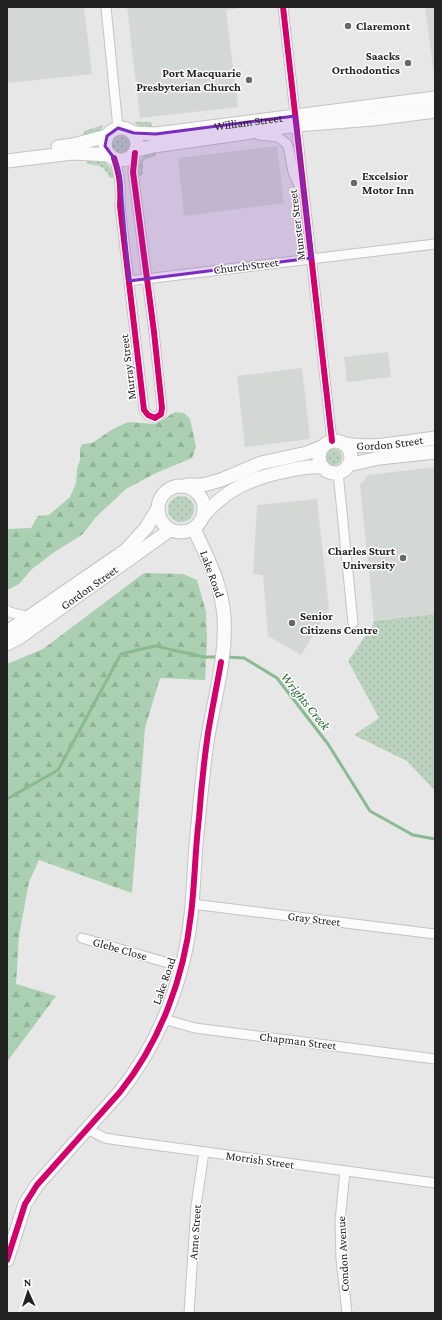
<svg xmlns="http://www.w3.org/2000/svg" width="442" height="1320" font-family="'Crimson Pro',serif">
<defs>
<pattern id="grass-dots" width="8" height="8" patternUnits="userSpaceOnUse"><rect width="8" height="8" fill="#bbd2be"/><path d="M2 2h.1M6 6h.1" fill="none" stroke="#a0b4a3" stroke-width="1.8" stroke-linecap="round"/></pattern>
<pattern id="forest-firs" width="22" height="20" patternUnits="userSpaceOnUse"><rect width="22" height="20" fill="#aad0b1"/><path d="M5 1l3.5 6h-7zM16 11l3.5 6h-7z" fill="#92b298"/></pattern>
</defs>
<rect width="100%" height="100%" fill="#e6e7e6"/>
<path fill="#d4d8d4" d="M7 7H84L92 74 7 83Z
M127 7H249L226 10 238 107 140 118Z
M425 7H435V82Z
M277 146 284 203 184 216 178 158Z
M388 352 391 377 347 382 344 357Z
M302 368 310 439 245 447 237 376Z
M435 467V614L374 621 360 485 368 475Z
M317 499 329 609 301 655 268 636 263 575 253 574 257 505Z"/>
<path fill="url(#grass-dots)" d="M136 122H151L153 129H144L134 123Z
M103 125 100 132 83 137 84 131Z
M112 144a10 10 0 1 1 20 0a10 10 0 1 1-20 0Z
M154 150 156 152 155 156 145 159 143 162V173L141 176H137C139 160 140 158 154 150Z
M86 160 104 161 111 168 115 177 110 178C103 165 101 166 87 164Z
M326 457a8 8 0 1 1 16 0a8 8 0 1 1-16 0Z
M168 509a13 13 0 1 1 26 0a13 13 0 1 1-26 0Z
M435 614V791L407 761 354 735 379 718 348 661 373 625 374 621Z"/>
<path fill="url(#forest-firs)" d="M175 412 184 413 190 419 196 447 192 458 156 473 126 489 95 518 83 534 53 553 32 569 19 584 7 590V529L31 528 38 516 49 515 70 497 76 483 77 469 80 460V449L82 444 92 443 113 429 128 422 156 424Z
M144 573 183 574 197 580 206 612 207 641 205 680 160 678 145 728 132 893 39 860 29 882 19 935 16 984 56 996 7 1062V664L43 649Z"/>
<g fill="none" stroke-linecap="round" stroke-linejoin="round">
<path stroke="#8aba92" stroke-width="3" d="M226 657 244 658 277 678 328 744 370 811 413 835 435 839
M7 799 58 770 121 654 155 646 204 657H219"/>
<defs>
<path id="street" d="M106 7 118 128
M283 7 332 441
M259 135 278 137 287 144 289 150 293 172 301 190
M114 158C120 176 121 187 120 206L144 410 148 415 155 418 161 414 162 408 154 332 133 172 135 153
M129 281 435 244
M338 472 353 623
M7 610 9 612 30 617
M192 904 435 934
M82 938 182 967
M163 1019 195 1028 435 1059
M87 1129 105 1138 117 1140 435 1183
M345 1171 340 1221 341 1259 347 1313
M189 1313 196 1206 204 1152"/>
<g id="secondary">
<circle cx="121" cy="144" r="16"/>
<path id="s1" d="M134 133 156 134 435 98"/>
<path d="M58 147 73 145 107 136"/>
<path d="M137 150 154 146 245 133 296 125 373 119 435 111"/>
<path d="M7 161 72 153 110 155"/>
<circle cx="335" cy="457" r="16"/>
<path id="s2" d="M344 444C373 449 406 442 435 438"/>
<path d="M348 465 379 458 435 452"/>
<path d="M187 485H203L221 480 261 463 307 453 322 447"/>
<circle cx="181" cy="509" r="23"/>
<path d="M204 515C226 490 249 479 282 472 295 469 308 466 322 467"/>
<path d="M7 632 126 550 146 528 157 510"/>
<path id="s3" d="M7 644 20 637 170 530"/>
<path d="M7 1260 25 1204 37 1185 120 1092C151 1053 173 1005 184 957 193 920 193 883 196 845 199 813 202 781 206 749 212 705 227 661 224 617 222 585 207 557 194 529"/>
</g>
</defs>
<use href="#street" stroke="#c3c4c3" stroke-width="11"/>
<use href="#secondary" stroke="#c3c4c3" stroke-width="15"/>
<use href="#street" stroke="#fbfbfb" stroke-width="9"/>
<use href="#secondary" stroke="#fbfbfb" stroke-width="13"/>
<defs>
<path id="cycleway" d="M283 7 332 441
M114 158C120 176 121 187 120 206L144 410 148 415 155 418 161 414 162 408 154 332 133 172 135 153
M7 1260 25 1204 37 1185 120 1092C160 1042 184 978 191 914 195 882 195 850 199 818 201 790 204 761 208 733 212 709 217 685 221 662"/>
</defs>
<use href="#cycleway" stroke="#fff" stroke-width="8"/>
<use href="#cycleway" stroke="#d6006c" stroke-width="6"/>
</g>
<path fill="#7b2cbf" fill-opacity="0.2" stroke="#7b2cbf" stroke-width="3" stroke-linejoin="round" d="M295 116 312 258 129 281 120 176 114 158 105 146 107 136 118 128 134 133 156 134Z"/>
<g fill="#676867" stroke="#fff" stroke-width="1.5">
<circle cx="348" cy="26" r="4"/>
<circle cx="408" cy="63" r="4"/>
<circle cx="249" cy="80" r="4"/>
<circle cx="354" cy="183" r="4"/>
<circle cx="403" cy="558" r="4"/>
<circle cx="292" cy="623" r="4"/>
</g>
<g text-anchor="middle" stroke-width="3" stroke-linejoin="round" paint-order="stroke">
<g font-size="12" font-weight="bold" fill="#222322" stroke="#fff" text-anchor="start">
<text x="356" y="30">Claremont</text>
<text x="400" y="60" text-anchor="end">Saacks<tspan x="400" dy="14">Orthodontics</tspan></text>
<text x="241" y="77" text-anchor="end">Port Macquarie<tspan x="241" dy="14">Presbyterian Church</tspan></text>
<text x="362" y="180">Excelsior<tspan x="362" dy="14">Motor Inn</tspan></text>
<text x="395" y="555" text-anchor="end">Charles Sturt<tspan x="395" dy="14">University</tspan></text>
<text x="300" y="620">Senior<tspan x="300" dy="14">Citizens Centre</tspan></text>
</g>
<g font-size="12" fill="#222322" stroke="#fff">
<text dy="4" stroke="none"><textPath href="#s1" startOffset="115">William Street</textPath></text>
<text transform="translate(297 225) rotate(-97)" y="4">Munster Street</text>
<text transform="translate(246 266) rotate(-7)" y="4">Church Street</text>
<text transform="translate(128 367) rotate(-97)" y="4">Murray Street</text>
<text dy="4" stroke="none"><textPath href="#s2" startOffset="46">Gordon Street</textPath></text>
<text transform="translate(212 574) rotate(70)" y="4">Lake Road</text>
<text dy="4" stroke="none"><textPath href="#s3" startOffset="100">Gordon Street</textPath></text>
<text transform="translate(314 919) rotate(7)" y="4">Gray Street</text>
<text transform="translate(120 949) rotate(16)" y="4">Glebe Close</text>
<text transform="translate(164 981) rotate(-71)" y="4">Lake Road</text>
<text transform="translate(298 1041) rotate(7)" y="4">Chapman Street</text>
<text transform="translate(260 1160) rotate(8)" y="4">Morrish Street</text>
<text transform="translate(195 1232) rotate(-86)" y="4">Anne Street</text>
<text transform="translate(343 1254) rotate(-93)" y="4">Condon Avenue</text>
</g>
<g font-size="13" font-style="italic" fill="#1d6631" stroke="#fff">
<text transform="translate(306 701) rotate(51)" y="5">Wrights Creek</text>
</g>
</g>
<rect width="442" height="1320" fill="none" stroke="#222322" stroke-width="16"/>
<g transform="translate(28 1292) rotate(357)" stroke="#ffffff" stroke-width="3" paint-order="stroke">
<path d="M0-3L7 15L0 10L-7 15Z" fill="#222322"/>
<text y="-6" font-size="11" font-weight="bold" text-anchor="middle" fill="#222322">N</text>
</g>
</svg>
